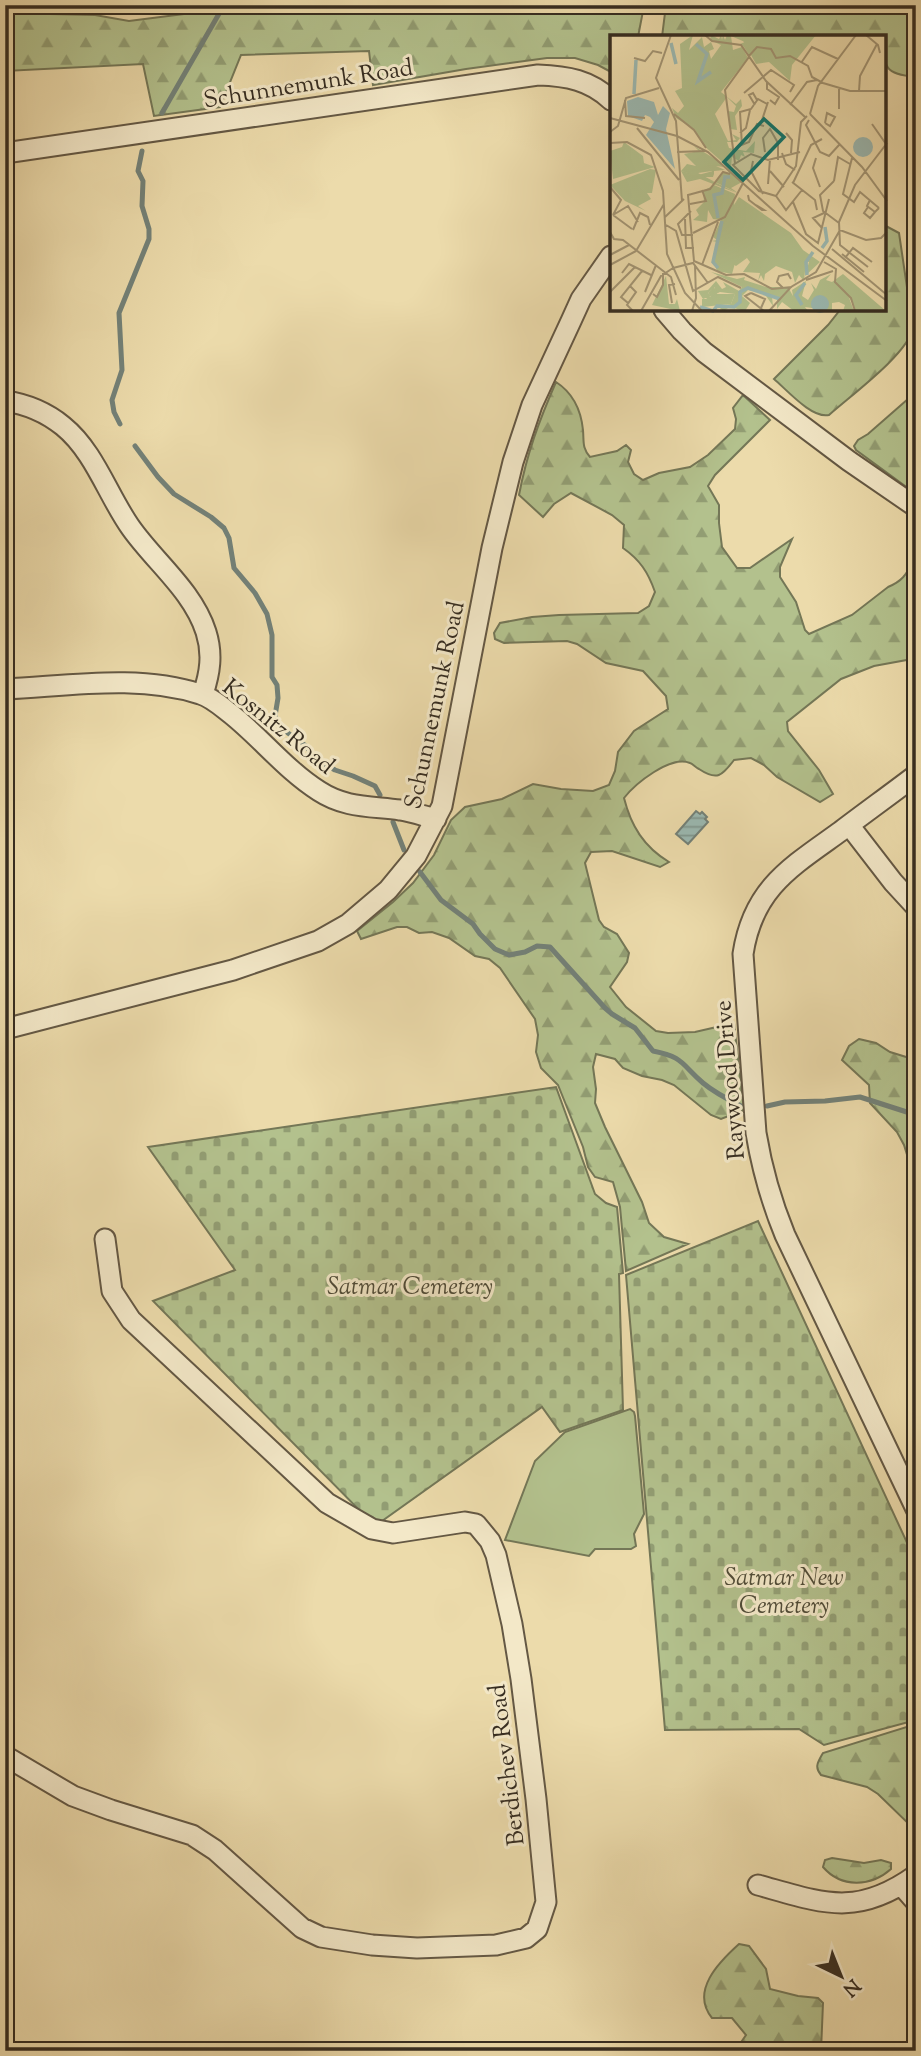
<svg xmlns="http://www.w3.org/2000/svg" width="921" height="2056" font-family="'Sorts Mill Goudy',serif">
<defs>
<pattern id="forest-firs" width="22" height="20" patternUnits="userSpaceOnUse" patternTransform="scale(1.75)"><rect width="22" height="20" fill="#b3c18d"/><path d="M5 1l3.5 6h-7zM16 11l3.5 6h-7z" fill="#929d73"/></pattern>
<pattern id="cemetery-stones" width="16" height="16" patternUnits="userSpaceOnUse" patternTransform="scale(1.75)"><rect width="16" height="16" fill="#b3c18d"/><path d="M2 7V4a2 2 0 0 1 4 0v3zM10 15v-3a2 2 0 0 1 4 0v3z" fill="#929d73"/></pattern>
<pattern id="water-rules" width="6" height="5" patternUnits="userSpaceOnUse" patternTransform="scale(1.75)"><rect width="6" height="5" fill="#9bb9b2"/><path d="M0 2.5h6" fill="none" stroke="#7f9790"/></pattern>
</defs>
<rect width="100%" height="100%" fill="#ecdbab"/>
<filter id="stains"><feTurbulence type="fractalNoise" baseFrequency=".00286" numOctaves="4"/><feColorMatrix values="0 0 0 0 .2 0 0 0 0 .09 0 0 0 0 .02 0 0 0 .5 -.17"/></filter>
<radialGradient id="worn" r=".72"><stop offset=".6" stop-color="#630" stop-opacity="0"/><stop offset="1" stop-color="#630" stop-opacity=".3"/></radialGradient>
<path fill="#b3c18d" stroke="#747757" stroke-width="2" d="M630 1409 634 1412 635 1416 644 1514 634 1534 636 1546 631 1549H595L589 1556 505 1540 535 1461 565 1432Z"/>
<path fill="url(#forest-firs)" stroke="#747757" stroke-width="2" d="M666 5 916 6V77C883 74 884 67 884 37H662Z
M480 7 643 11 638 37H611V72L598 65 575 58H547L466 69 373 85 369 51 241 55 220 107 154 116 143 64 5 71V13L95 15 129 21 184 14 282 12 395 13Z
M884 225 899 233 913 328C908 354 850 396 829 415 812 419 787 390 774 379L828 325 840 310H884Z
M556 382C573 393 581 410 583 430 584 442 582 448 590 457L617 451 626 445 631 450 628 462 634 474 643 480 659 473 690 467 708 455 735 429 736 419 733 408 743 395 770 420 715 475 708 486 719 505V523L722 547 737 568H750L792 539 780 567V577L796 602 805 630 809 634 852 615 888 587C905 580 907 572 916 557V655L912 659 874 666 841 679 787 722 788 731 819 770 833 794 820 802 777 777 764 765 751 758 734 760C722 776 717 781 699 769 695 767 693 764 690 763 670 755 635 784 624 798 631 826 644 847 669 862L660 867 612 851 591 852 585 863 599 920 604 927 617 934 629 953 627 962 610 987 626 1007 656 1031 668 1033 695 1032 734 1023 744 1110 721 1119 711 1115 674 1085 662 1080 642 1076 623 1068 615 1059 596 1054 593 1067 596 1089 595 1103 605 1127 642 1202 649 1223 664 1237 688 1244 626 1271 620 1207 613 1182 595 1177 588 1167 583 1147 558 1085 541 1068 536 1052 538 1035 535 1019 500 968 489 959 475 956 449 938 432 932 419 933 407 927H397L361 939 357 931 393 902 413 883 434 855 451 820 465 807 502 799 533 784 561 789 593 791 609 785 615 771 618 752 634 731 668 709 666 696 643 671 606 663 577 644 567 641 504 643 495 639 494 633 500 623 532 617 559 615 638 613 649 606 655 592C648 572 640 560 623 548L624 525 612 515 571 493 554 504 543 517 519 495C527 453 539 421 556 382Z
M916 392V494L856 450 854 446 858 440 868 434Z
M859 1039 876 1043 890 1052 916 1060V1184L904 1145 897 1132 870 1103 869 1085 842 1060 849 1046Z
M916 1724V1831L878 1794 867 1787 821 1775C814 1767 818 1762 823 1753Z
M832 1858 864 1863 881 1860 891 1863V1869C871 1887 841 1888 823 1867L825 1860Z
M739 1944 749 1946 766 1969 770 1989 798 1996 818 1998 823 2003 821 2051H735L746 2035 732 2018H712C690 1991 719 1962 739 1944Z"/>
<path fill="url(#cemetery-stones)" stroke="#747757" stroke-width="2" d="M556 1087 595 1194 606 1203 617 1207 623 1273 619 1274 623 1410 560 1432 542 1407 375 1526 153 1301 235 1270 148 1147Z
M758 1221 916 1562V1720L824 1745 799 1729 665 1730 626 1275Z"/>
<path fill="url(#water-rules)" stroke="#738178" stroke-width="2" d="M696 811 700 814 702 812 707 817 705 819 708 822 688 844 676 834Z"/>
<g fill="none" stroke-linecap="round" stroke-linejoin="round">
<path stroke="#738178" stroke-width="5" d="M162 113 220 12
M120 424 114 412 112 400 122 370 119 313 149 239V229L142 206 143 181 138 171 142 151
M135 446 158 477 174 494 211 517 224 528 229 538 234 568 255 593 267 614 272 635V677L277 685 278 698 275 716 281 728 306 746 316 759 335 770 353 776 375 786 380 795
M393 822 404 850
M420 872 441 900 473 924 480 934 495 949 509 955 525 952 537 946 550 947 605 1008 612 1014 635 1028 653 1051C684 1057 681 1064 703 1083 715 1093 727 1099 741 1106
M767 1106 785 1102 825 1101 860 1097 913 1114 916 1117"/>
<defs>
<path id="street" d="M5 153 538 75C567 76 590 80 611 100
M664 310 682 331 704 352 849 461 916 507
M5 401C26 404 47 413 63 426 95 452 108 496 131 528 155 562 193 591 206 632 213 654 210 673 203 694
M5 689C69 686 138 674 200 694 211 697 222 707 231 714 261 738 286 770 319 791 345 808 370 806 400 810 412 812 424 816 436 819
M916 775C891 794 866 812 841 831 791 867 753 888 743 954L756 1133C762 1169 771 1201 785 1235L916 1509
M849 825 893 882 916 907
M5 1029 233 970 318 941 348 924 388 890 416 856 442 806 492 548 513 462 532 405 571 321 581 299 611 256
M5 1756 73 1796 111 1810 192 1835 215 1850 302 1928 321 1937 372 1945 417 1948 496 1945 526 1938 537 1929 546 1902 536 1799 521 1679 512 1624 496 1555 490 1541 476 1524 465 1522 393 1533 372 1529 327 1503 131 1320 112 1291 105 1239
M758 1885C823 1903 856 1918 916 1875
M901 1885 916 1902"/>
</defs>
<use href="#street" stroke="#645844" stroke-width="23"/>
<use href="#street" stroke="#f3e8c8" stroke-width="19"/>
</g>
<g text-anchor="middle" stroke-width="6" stroke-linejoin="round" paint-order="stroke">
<g font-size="24" fill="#362d21" stroke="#f3e8c8">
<text transform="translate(308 83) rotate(-9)" y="8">Schunnemunk Road</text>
<text transform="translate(434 705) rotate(-78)" y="8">Schunnemunk Road</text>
<text transform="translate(279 726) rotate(39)" y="8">Kosnitz Road</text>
<text transform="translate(729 1080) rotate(-95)" y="8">Raywood Drive</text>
<text transform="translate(506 1765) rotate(-97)" y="8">Berdichev Road</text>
</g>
<g font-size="24" font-style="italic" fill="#4f4b37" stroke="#f3e8c8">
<text x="410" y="1294">Satmar Cemetery</text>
<text x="784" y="1585">Satmar New<tspan x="784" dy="28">Cemetery</tspan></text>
</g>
</g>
<g transform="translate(610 35)">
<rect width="276" height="276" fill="#ecdbab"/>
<path d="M71 136 88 140 103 136V142H94L127 158 90 144 77 147ZM104 252 107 259H125L121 269 92 272V264H97L92 258 101 262 98 258Z" fill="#b3c18d"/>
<path d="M83 0 79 15 92 2 94 12 101 7 104 14 99 16 101 24 111 10 100 5 101 0 109 4 111 0 112 5 113 0 115 5 117 0H153L139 20 134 12 130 9 135 7 121 1 123 15 132 12 138 23 111 57 126 69 131 64 132 71 125 81 127 95 120 94 118 76 124 77 126 71 117 62 105 79 118 106 126 105 122 99 130 103 127 107H117L119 113 136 116 145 106 144 118 133 117 135 122 131 120 129 126 122 122 121 131 134 146 93 110 85 95 66 83 62 73 68 78 74 71 65 56 72 53 70 9ZM14 107 33 121 34 128 45 132 3 144 0 116 12 112ZM84 111 110 127 132 147 121 153 128 158 105 147 114 137 120 138 114 132 106 131 115 135 104 136V142L102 136 88 138 105 147 71 136 77 129 86 131 74 119 89 116ZM40 134 46 135 42 158H37L41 164 28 171 36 176 15 166 0 150ZM104 150 125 159 124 170 129 162 181 198 193 215 210 227 195 241 199 227 196 226 194 246 189 240 185 248 182 237 166 231 155 239 154 246 151 240 148 246 150 238 133 237 140 227 137 223 126 231 107 218 105 224 107 207 102 206 107 205 103 202 111 185 103 184 98 175 97 187 83 185 89 180 86 175 94 167 93 156ZM101 237 127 244 135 242 134 245 156 252H178L183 261 182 255 196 246 192 261 198 265 204 255 201 248 206 254 210 245 221 239 216 245 222 247 233 239 276 276H246L238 260 244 276H233L235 270 229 267 222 268V276L195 272 198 276H184L172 267 167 274V263L162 262 163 271 154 258 138 255 132 261 140 268 135 276 120 272 113 276 108 271 121 269 125 259 110 257 102 261 105 252 98 258 101 261 93 264 88 256 98 255 106 246 112 254 116 252 113 247 129 256 132 252ZM56 241 59 269H65L67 264 70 276 42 270Z" fill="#b3c18d"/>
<path d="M130 0H206L182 30 180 46 159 27 146 29ZM122 202 130 210 122 239 107 236 104 227 109 204Z" fill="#b3c18d"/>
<path d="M28 62 44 67 48 80 53 71 60 78 56 94 65 134 36 100 44 87 40 82 35 80 32 86 18 81 17 66ZM243 112a10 10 0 1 1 20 0a10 10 0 1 1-20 0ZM201 269a9 9 0 1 1 18 0a9 9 0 1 1-18 0Z" fill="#9bb9b2"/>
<path fill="none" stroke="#9bb9b2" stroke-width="3.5" d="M61 8 66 29M86 9 97 19 88 46 101 37M24 59 26 25M108 183 104 160 112 158 115 142H120M212 213 217 206 215 192M108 233 103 227 112 186M197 240 196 227 203 217M192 270 186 260 195 248M90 272 103 276 107 271 124 272 130 267V257L138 253 170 264"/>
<path fill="none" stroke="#a39574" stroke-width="2" d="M61 0 46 43 66 86 72 166M95 0 102 6 131 10 156 46 195 82M256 0 268 10 270 18M138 22 147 12 161 14 166 23 180 21 198 31 202 42 213 48 240 56H277M24 23 35 26 43 16 52 18M191 28 202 12 228 24M157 47V54L169 62 165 69 160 65M229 52V74M249 56 250 41 267 9M134 58 161 35 184 50 180 57M15 65 16 81 35 83M145 70 139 60 143 58 147 65M180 70 197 47 207 45M64 79 84 95 96 113M200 79 252 132 277 166M200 79 208 51 246 0M0 83 67 101 98 117 203 211 277 266M199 85 196 90 210 117 219 121 229 110M151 88 158 67M215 88 217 78 225 82 220 91 215 88M262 89 276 109M27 93 69 145M0 97 8 91 16 63 49 53M130 98 136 93 140 75M176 98 182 105 181 118M0 108 17 107 41 120 53 156 57 219 75 258 92 276M129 111 139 107 147 89 154 91M132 111 130 77 141 74 148 64 157 69M67 117 95 116M155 117 153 103 160 94 168 108V125M172 118 176 129 185 135M206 123 203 133 210 152M242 123 233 159 244 167 250 157 269 173M143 126 141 136 153 159M125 128 115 55 139 22M160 136 174 152M120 139 113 137 100 154 78 160 84 226 116 240 134 239 162 254 182 252M224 146 210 160 213 176 229 188M224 146 228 122 240 129M182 147 205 165 207 175M183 148 201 110 212 104M158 149 160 124M0 152 11 165 3 180M138 160 139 165 152 175H154L146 170M166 161 149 156 123 130 141 119 158 125 190 117M166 161 186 131 191 87 197 81M166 161 176 175 192 155M260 165 257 171 265 177 269 173M183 167 196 199 208 208 219 164M80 169 96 166 92 155M258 172 254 178 260 183 265 177M81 176 68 189 72 200H83M3 180 18 171 28 187M3 180 22 194M55 182 74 164M75 184 76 213H84M56 190 66 196 83 256 108 242 131 253M212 193 203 183 214 178M23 195 30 178 38 182 40 190M0 197 4 204 13 205 61 242 66 260M83 198 115 182 133 148M222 214 277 260M236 215 258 232M26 216 54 169M239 217 230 210 229 187 245 150 277 108M232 219 254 237M0 220 19 210M235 223 243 213 262 227M214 227 226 234 225 247 241 263 245 276M0 230 26 216M92 230 108 187M63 233 83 228 98 248M12 238 19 229 41 240M196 245 223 236M20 251 26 257 17 270 23 276M173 253 167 247 169 241 178 239 181 244M0 257 25 232M35 257 46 230M141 258 135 261 154 276M141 258 155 264 151 273M43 259 47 262 53 250V238M18 268 11 262 32 236M62 268 59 250 65 249M31 276 51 241 63 233M82 276 86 263 85 230M159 276 181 252 206 237 230 195 256 205 271 203 277 197"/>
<path fill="#0f766e" fill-opacity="0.15" stroke="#0f766e" stroke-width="3.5" d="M154 84 174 102 133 145 114 127Z"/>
<rect width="276" height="276" fill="none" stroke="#362d21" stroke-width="3.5"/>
</g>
<rect width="921" height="2056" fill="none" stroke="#ecdbab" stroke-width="28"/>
<rect x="7" y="7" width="907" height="2042" fill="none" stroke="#362d21" stroke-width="3.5"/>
<rect x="14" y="14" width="893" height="2028" fill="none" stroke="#362d21" stroke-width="2"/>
<g transform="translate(841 1976) rotate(137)" stroke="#f3e8c8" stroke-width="5" paint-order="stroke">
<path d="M0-5L12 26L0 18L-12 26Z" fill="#362d21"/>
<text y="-10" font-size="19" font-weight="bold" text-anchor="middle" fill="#362d21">N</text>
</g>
<rect width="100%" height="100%" filter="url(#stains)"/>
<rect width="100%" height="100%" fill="url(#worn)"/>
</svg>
